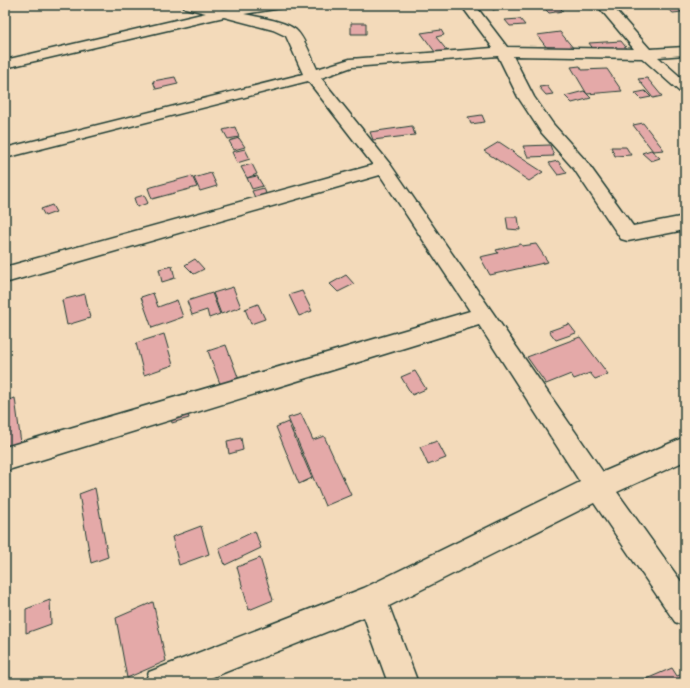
<svg xmlns="http://www.w3.org/2000/svg" width="690" height="688" font-family="'Shantell Sans',sans-serif">
<rect width="100%" height="100%" fill="#f3daba"/>
<filter id="ink" filterUnits="userSpaceOnUse"><feTurbulence type="fractalNoise" baseFrequency=".025" numOctaves="2"/><feDisplacementMap in="SourceGraphic" scale="8" xChannelSelector="R" yChannelSelector="G"/><feConvolveMatrix kernelMatrix="1 2 1 2 8 2 1 2 1" color-interpolation-filters="sRGB"/></filter>
<g filter="url(#ink)">
<path fill="#e4a9a8" stroke="#1f3d34" d="M488 5H498L502 8 493 10Z
M557 5 563 11 549 13 543 7Z
M568 5H593L594 9 568 7Z
M623 5H634L638 8 626 11 619 6Z
M662 5H673L682 12 673 13Z
M520 19 525 25 510 26 505 20Z
M351 23H366V34H351Z
M441 30 444 35 436 37 453 58 441 60 421 33Z
M560 32 574 49 550 52 537 35Z
M621 41 629 51 622 52 619 49 594 50 589 43Z
M580 66 582 70 607 69 622 91 587 94 571 67Z
M175 77 178 84 156 89 153 81Z
M647 78 662 96 653 98 638 79Z
M547 86 553 94 546 95 539 87Z
M584 91 591 98 572 103 565 96Z
M645 91 651 97 641 99 635 93Z
M482 115 485 122 471 124 468 117Z
M643 123 664 150 653 151 633 125Z
M412 126 415 135 373 140 370 132Z
M235 127 239 137 228 139 223 130Z
M239 138 245 147 234 150 229 141Z
M499 142 514 152H512L543 172 529 181 484 151Z
M550 145 554 156 528 157 523 146Z
M611 147H626L631 155 615 156Z
M245 149 250 159 237 163 232 152Z
M651 150 660 158 651 161 642 153Z
M558 161 567 173 558 175 549 163Z
M252 164 257 174 247 178 241 167Z
M211 173 217 186 200 191 194 178Z
M192 176 197 187 152 199 148 188Z
M257 176 263 186 252 189 247 178Z
M264 188 268 199 257 202 252 191Z
M144 195 148 203 137 207 134 198Z
M52 205 56 212 45 216 41 209Z
M506 217H518L520 230 508 229Z
M521 244 522 246 536 244 548 262 490 275 480 257 498 253 496 250Z
M195 259 204 269 194 274 185 265Z
M172 266 175 278 162 282 159 269Z
M346 275 354 284 338 292 330 284Z
M233 287 241 307 221 314 213 293Z
M302 291 312 311 299 316 289 295Z
M153 293 158 307 177 300 183 317 152 328 141 297Z
M212 293 220 314 209 318 207 310 192 315 187 301Z
M85 294 90 318 67 325 62 300Z
M258 304 265 319 251 324 245 309Z
M569 324 576 333 556 340 549 331Z
M164 334 173 365 144 375 136 343Z
M580 337 608 374 595 379 590 373 574 379 571 374 546 384 527 357Z
M226 345 241 385 223 392 208 351Z
M415 371 426 389 412 395 401 377Z
M15 398 22 451 9 460 5 440V401Z
M186 407 189 418 172 423 170 412Z
M301 414 313 440 324 436 351 495 325 506 288 418Z
M288 422 312 478 299 484 276 427Z
M241 438 243 450 229 454 227 441Z
M437 441 446 458 428 465 420 447Z
M95 488 108 557 91 563 79 494Z
M201 526 209 554 179 565 172 537Z
M255 531 261 548 225 565 219 548Z
M260 558 273 600 249 610 237 567Z
M50 600 51 624 26 633V609Z
M153 602 166 661 127 678 116 618Z
M672 668 677 676 685 673V683H637Z"/>
<g fill="none" stroke-linecap="round" stroke-linejoin="round">
<defs>
<path id="minor" d="M183 5H207L224 9 249 5H282L280 8 275 9 244 14C258 17 285 21 296 30 305 38 312 59 317 69L350 59 493 48 461 5H475L507 47 634 49 597 5H611L650 49 685 47V55L658 57 685 81V94L680 92 642 58 513 56 534 97 553 124 586 161 633 226 685 216V230L628 241 621 239 574 169 541 132 518 97 498 56 352 67 321 78 390 164 603 472 685 437V461L617 492 685 587V626L675 622 594 503 389 606 418 683H388L364 617 198 683H145L149 672 364 588 580 482 479 325 5 471V447L470 311 380 175 5 283V267L373 165 308 81 5 158V148L303 74 286 36 273 30 224 17 5 68V60L206 13 185 8Z"/>
</defs>
<use href="#minor" stroke="#1f3d34" stroke-width="3"/>
<use href="#minor" fill="#f3daba" fill-rule="evenodd"/>
</g>
</g>
<rect width="690" height="688" fill="none" stroke="#f3daba" stroke-width="20"/>
<rect x="10" y="10" width="670" height="668" fill="none" stroke="#1f3d34" stroke-width="1.5" filter="url(#ink)"/>
</svg>
